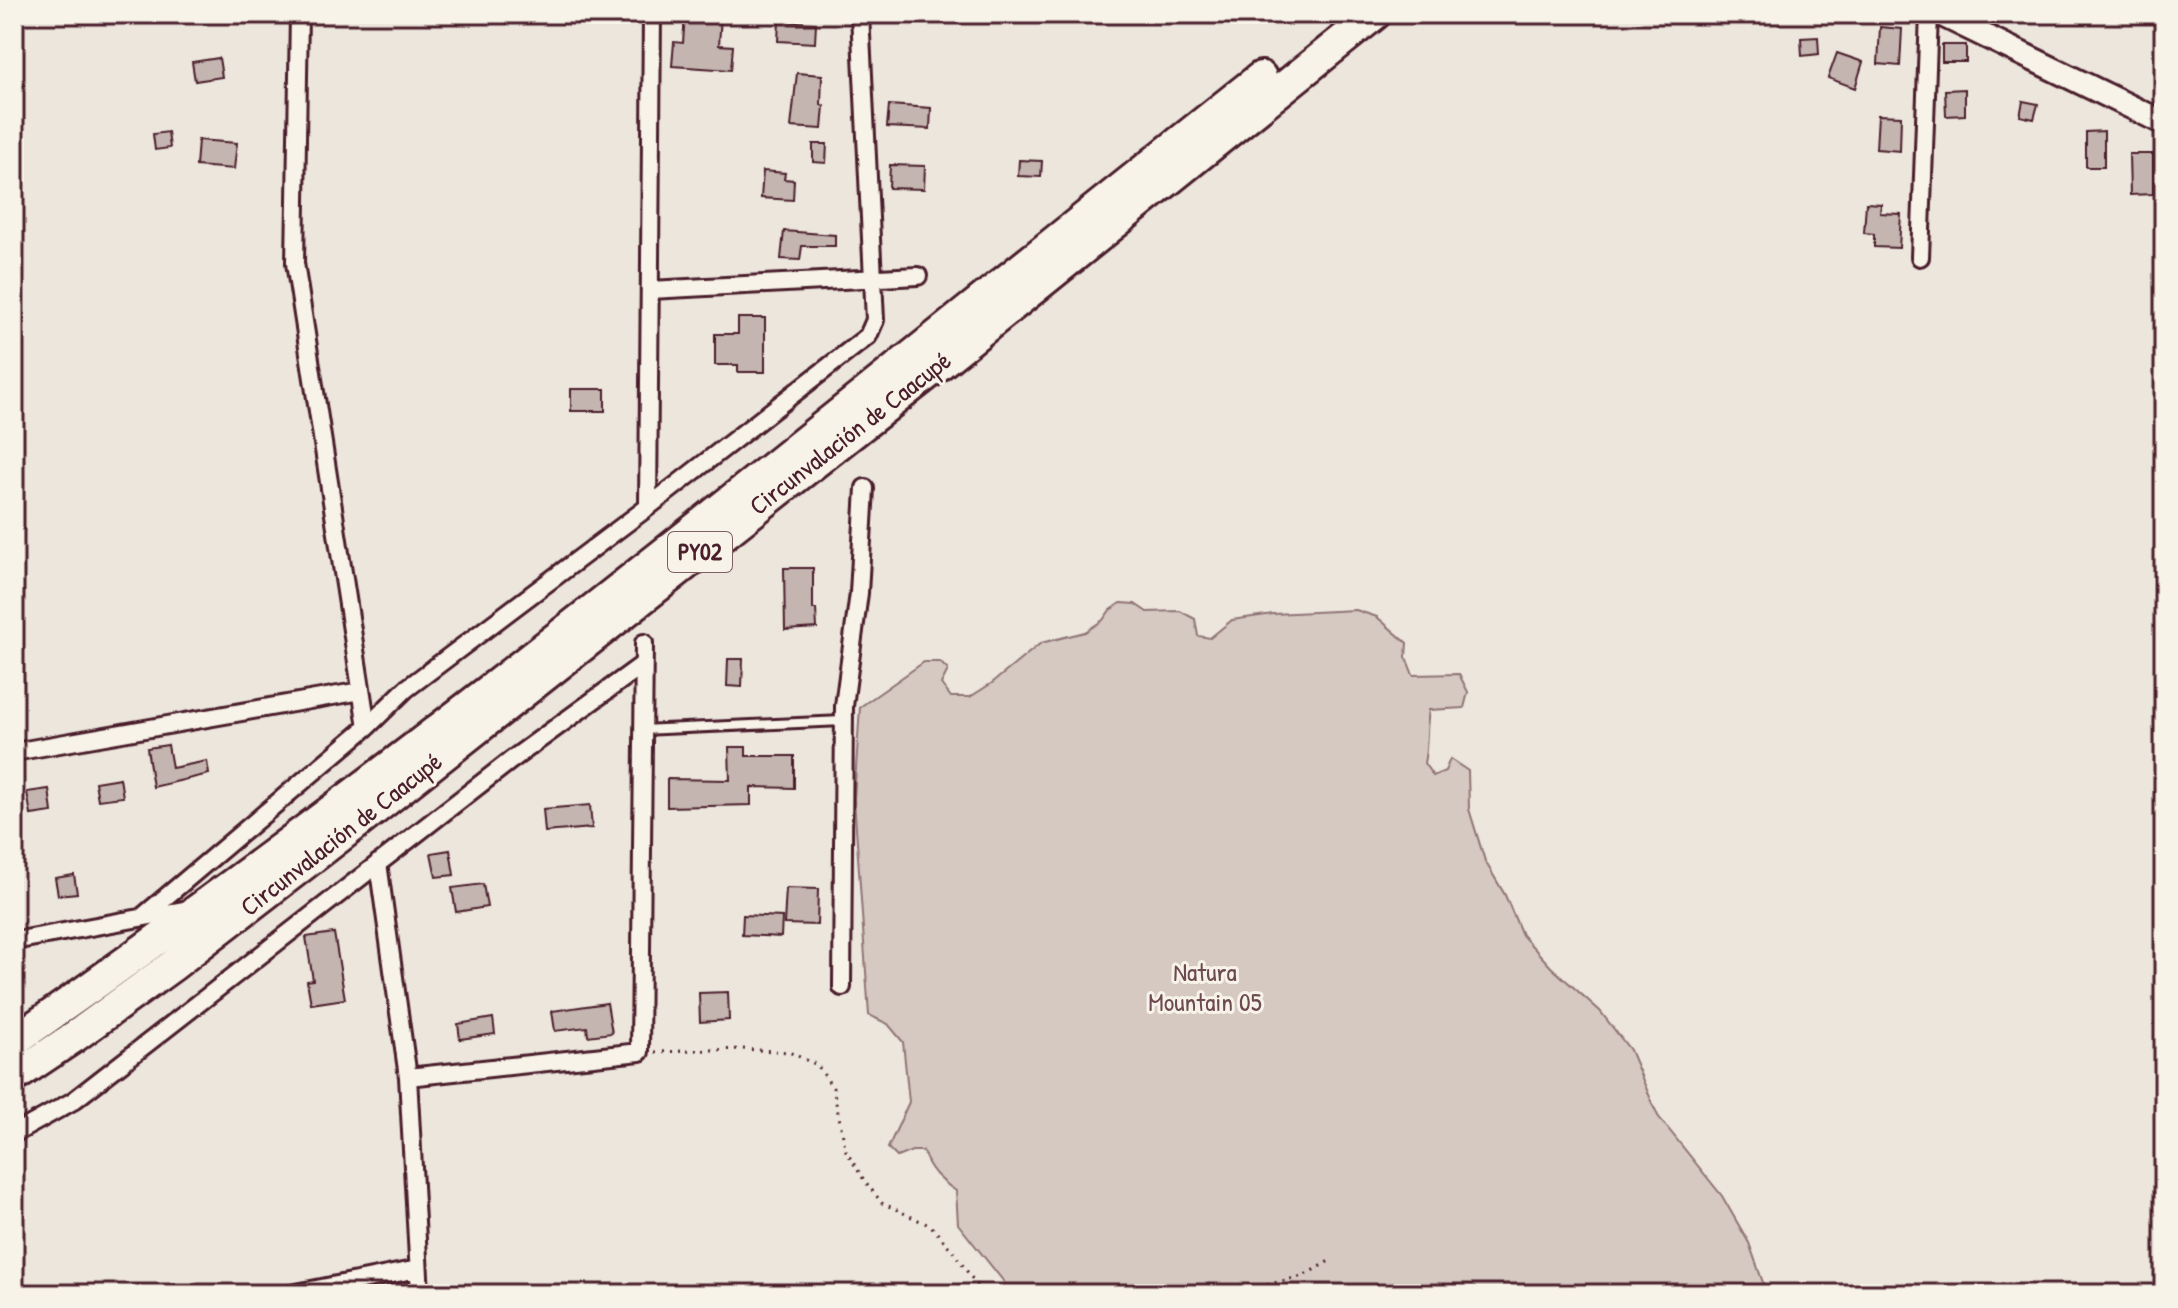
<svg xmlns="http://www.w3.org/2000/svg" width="2178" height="1308" font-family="'Patrick Hand',sans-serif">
<rect width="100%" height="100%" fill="#ece6dd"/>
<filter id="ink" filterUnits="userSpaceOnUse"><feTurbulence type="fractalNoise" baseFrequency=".0125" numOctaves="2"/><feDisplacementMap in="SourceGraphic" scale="16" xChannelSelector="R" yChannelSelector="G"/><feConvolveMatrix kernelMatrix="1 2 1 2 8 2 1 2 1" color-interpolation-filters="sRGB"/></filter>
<g filter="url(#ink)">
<path fill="#d5c9c2" stroke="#907476" stroke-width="2" d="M1121 603 1135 604 1147 612 1180 611 1195 619 1198 636 1210 638 1232 620 1273 614 1356 610 1377 617 1407 643 1406 657 1413 675 1459 674 1468 692 1464 708 1429 710C1426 728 1428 745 1424 763L1433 776 1445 771 1450 759 1468 771 1469 809 1485 861 1505 895 1522 935 1551 967 1600 1011 1630 1050 1658 1116 1722 1196 1749 1243 1767 1294H1008L1004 1282 958 1224 956 1191C940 1180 929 1170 923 1151H912L897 1157 888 1148 909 1102 903 1042 888 1024 869 1015 854 799 860 707 924 662H940L948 670 941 684 951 697H970L992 683 1041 643 1085 632 1103 620 1110 610Z"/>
<path fill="#c4b5b0" stroke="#4a1f2b" stroke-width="2" d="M685 14 721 16 719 45 733 46 731 70 672 66 674 42 683 43Z
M779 21 816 23 815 43 778 41Z
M1880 27 1902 29 1900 66 1878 64Z
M1818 37 1819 54 1802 56 1801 38Z
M1942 45H1966V62H1942Z
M1837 53 1863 62 1855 88 1828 78Z
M219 58 222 77 195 81 192 62Z
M797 73 822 75 821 105 824 106 822 129 791 127Z
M1965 89V115L1946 116 1945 90Z
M2023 101 2038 104 2034 119 2020 116Z
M889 105 931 108 930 129 887 127Z
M1878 115 1901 116 1900 151 1876 149Z
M2104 131V167H2086V132Z
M168 132 170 148 155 150 153 134Z
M198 140 237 143 234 169 196 166Z
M813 144H827L826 163 813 162Z
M2129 154H2153V194L2130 195Z
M1019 160 1042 161 1041 177 1018 176Z
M890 165 925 166 924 189 889 188Z
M763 171 785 173 784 179 794 180 793 200 761 198Z
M1866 203 1881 204 1880 213 1901 214 1899 248 1874 247V234L1864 233Z
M784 231 835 235V246H802L800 260 781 259Z
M738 318H765V372H738V365H715V334H738Z
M571 389H605V411H571Z
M784 568H813V609H816L817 628 785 630Z
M728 659H743L742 687 727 686Z
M168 745 172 768 207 761 209 774 153 787 147 748Z
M729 747H746V756H794V788L751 787V805L667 807V779L730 780Z
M120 778 123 797 98 800 95 782Z
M49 789 52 812 31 815 27 792Z
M590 805 592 828 545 832 543 809Z
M450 850 454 875 436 877 431 853Z
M74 875 77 893 58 895 55 878Z
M483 884 487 907 456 912 452 888Z
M786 888 818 889 817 925 784 924Z
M743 915 782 917 781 937 742 935Z
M334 933 345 999 311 1004 307 981 313 980 306 937Z
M728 992 729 1020 700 1022 699 993Z
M607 1003 612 1033 588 1036 587 1027 555 1031 552 1011Z
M493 1018 495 1034 460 1039 458 1024Z"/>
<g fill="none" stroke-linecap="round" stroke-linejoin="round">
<defs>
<path id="lane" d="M641 730 843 721"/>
<path id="street" d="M299 14 295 263 367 727
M1920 257 1929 14
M650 290 918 276
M648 507 652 14
M14 752 361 691
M378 863 408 1077 420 1294
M142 917 367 727 406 689 648 507 868 336 875 320 860 14
M14 941 189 909
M842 987 844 706 859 593 865 488
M408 1077 640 1052 644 643
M14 1134 73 1101 510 761 642 665
M291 1294 418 1269"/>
<path id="secondary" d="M1940 14 2164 123"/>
<path id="highway" d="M14 1041C445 741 849 403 1261 77
M14 1077 74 1037 172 966 360 821 930 372 1375 14"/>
</defs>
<use href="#lane" stroke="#4a1f2b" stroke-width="14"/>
<use href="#street" stroke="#4a1f2b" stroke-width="22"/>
<use href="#secondary" stroke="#4a1f2b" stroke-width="28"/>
<use href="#highway" stroke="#4a1f2b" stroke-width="36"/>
<path stroke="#4a1f2b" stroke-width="3" stroke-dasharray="2 6" stroke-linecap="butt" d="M655 1052 742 1049 789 1052 817 1065 833 1088 846 1151 864 1180 882 1203 931 1226 952 1250 983 1294
M1228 1294 1303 1276 1331 1260"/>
<use href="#lane" stroke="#f7f3e8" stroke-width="8"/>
<use href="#street" stroke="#f7f3e8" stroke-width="16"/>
<use href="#secondary" stroke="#f7f3e8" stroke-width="22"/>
<use href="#highway" stroke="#f7f3e8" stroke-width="30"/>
</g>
</g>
<g text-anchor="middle" stroke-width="6" stroke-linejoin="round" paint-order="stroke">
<rect fill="#f7f3e8" stroke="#7e5f64" stroke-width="2" x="668" y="532" width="64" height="40" rx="6"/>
<g font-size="24" font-weight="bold" fill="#4a1f2b">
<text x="700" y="560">PY02</text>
</g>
<g font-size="26" fill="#4a1f2b" stroke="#f7f3e8">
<text transform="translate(850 433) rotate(-38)" y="9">Circunvalación de Caacupé</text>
<text transform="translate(341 834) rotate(-38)" y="9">Circunvalación de Caacupé</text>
</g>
<g font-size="26" fill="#6d4a51" stroke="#f7f3e8">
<text x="1205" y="981">Natura<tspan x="1205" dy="30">Mountain 05</tspan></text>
</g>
</g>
<rect width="2178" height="1308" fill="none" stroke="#f7f3e8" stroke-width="48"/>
<rect x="24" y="24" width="2130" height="1260" fill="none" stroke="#4a1f2b" stroke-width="3" filter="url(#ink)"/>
</svg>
